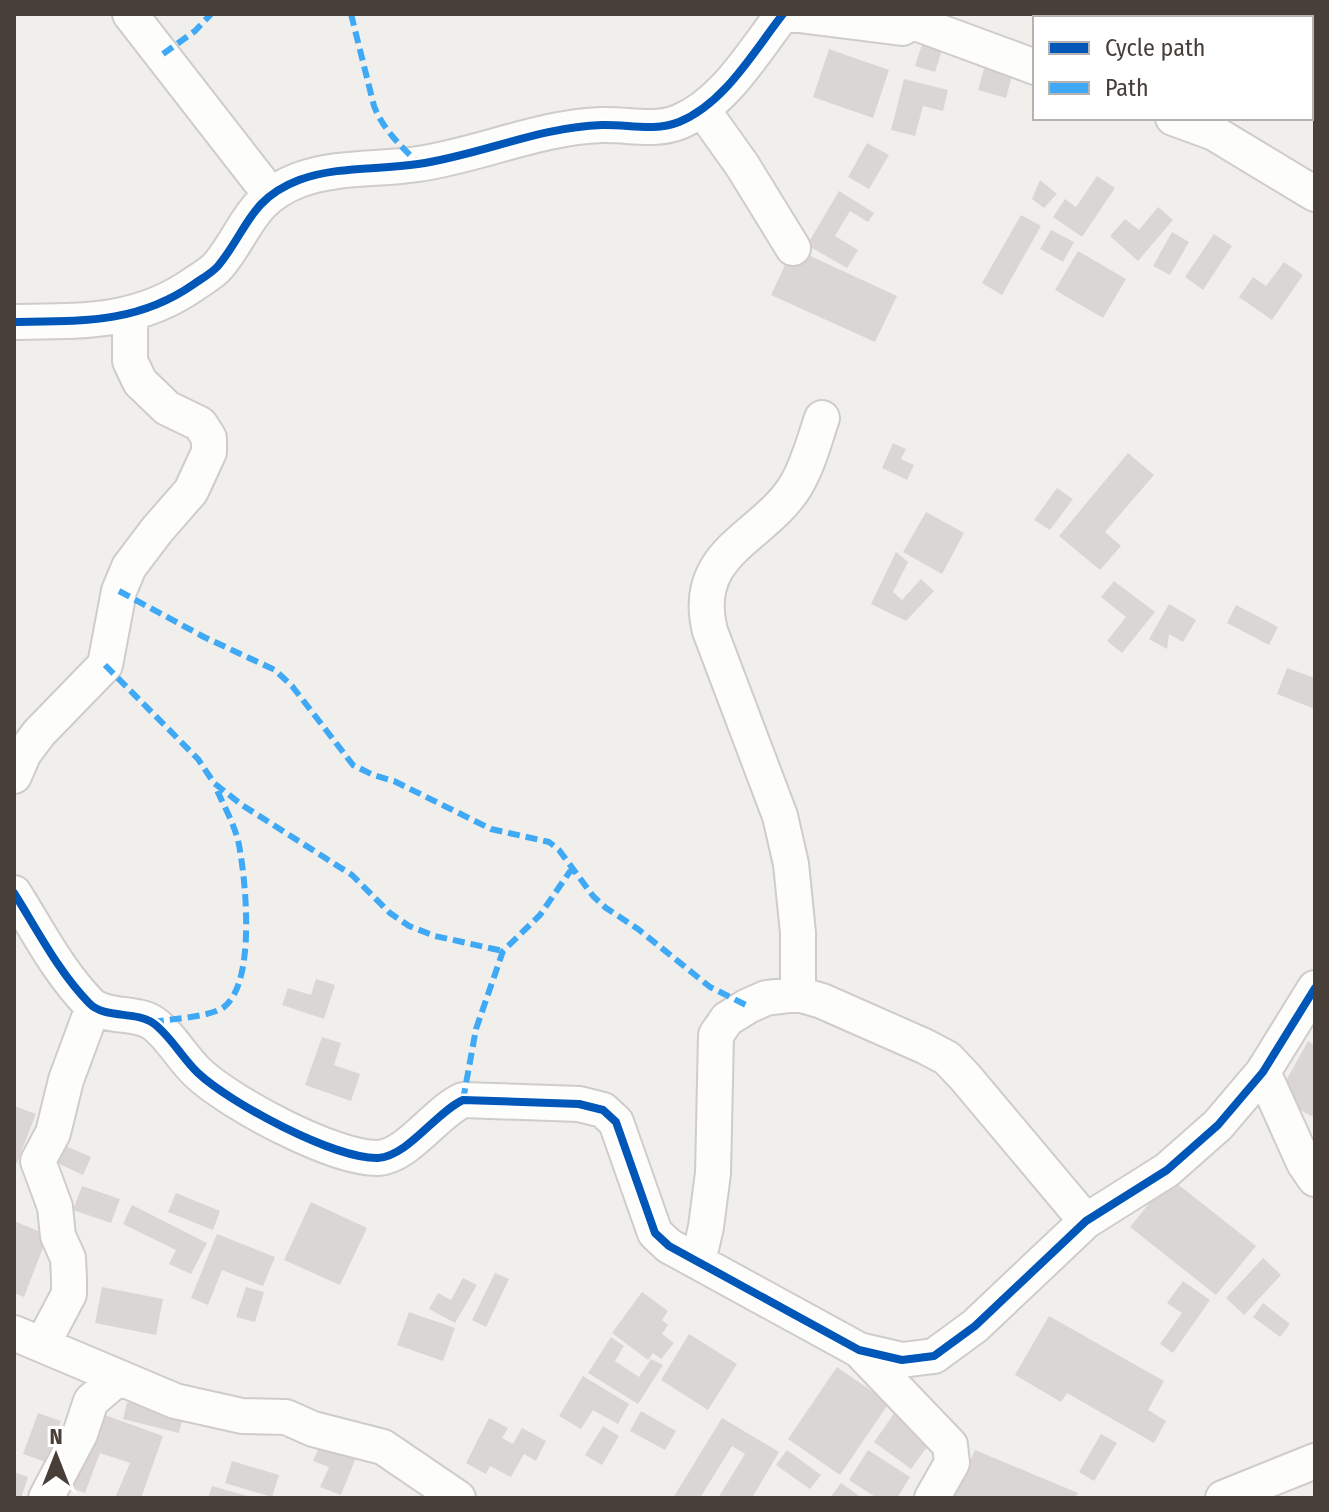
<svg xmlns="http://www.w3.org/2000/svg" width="1329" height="1512" font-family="'Fira Sans Condensed',sans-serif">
<rect width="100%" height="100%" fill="#f1efec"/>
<path fill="#d9d6d3" d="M932 14 967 23 965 30 950 25 935 72 915 66Z
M990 47 1018 54 1006 98 978 90Z
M829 49 889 70 873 118 813 97Z
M904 79 948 90 943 111 923 106 915 136 891 130Z
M867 143 889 155 869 189 848 177Z
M1097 176 1115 188 1082 237 1053 217 1065 199 1076 207Z
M1040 180 1057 194 1044 208 1032 199Z
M839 191 874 213 868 222 850 211 835 236 858 250 847 268 807 245Z
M1158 207 1173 220 1138 261 1110 236 1125 219 1139 230Z
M1021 215 1041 226 1002 295 982 283Z
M1051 230 1074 242 1063 262 1040 249Z
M1172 232 1189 242 1170 275 1153 266Z
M1214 234 1232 246 1203 290 1185 277Z
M793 248 897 296 875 342 771 295Z
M1078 251 1126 279 1103 318 1055 290Z
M1284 262 1303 275 1272 320 1239 297 1253 277 1266 286Z
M893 443 906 449 901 459 914 465 907 480 882 468Z
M1128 453 1154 475 1105 532 1121 546 1100 570 1059 536Z
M1057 488 1073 499 1050 530 1034 520Z
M926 512 964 533 942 574 903 552Z
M896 552 908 562 893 592 902 600 921 579 934 591 906 621 871 604Z
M1114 581 1155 612 1122 653 1107 641 1126 617 1101 597Z
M1169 604 1196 620 1183 642 1169 634 1167 649 1149 639Z
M1236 605 1278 627 1269 645 1227 623Z
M1287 668 1315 678V709L1277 694Z
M316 979 335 985 324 1019 282 1005 288 988 311 995Z
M322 1037 341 1043 334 1065 360 1074 351 1101 305 1085Z
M1308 1041 1315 1045V1118L1277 1097Z
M14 1106 36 1114 14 1170Z
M61 1144 91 1157 83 1175 53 1161Z
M1170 1178 1256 1246 1216 1295 1130 1227Z
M82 1186 120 1199 111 1223 73 1210Z
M176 1193 220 1211 213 1230 168 1212Z
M311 1202 367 1228 340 1285 284 1260Z
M132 1205 207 1243 191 1274 169 1264 176 1250 123 1224Z
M14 1221 48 1235 24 1297 14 1293Z
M217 1234 275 1257 263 1286 222 1270 208 1305 191 1298Z
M1263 1258 1281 1275 1244 1315 1226 1298Z
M495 1273 509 1279 486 1327 472 1320Z
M463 1278 477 1285 455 1323 429 1309 438 1293 451 1300Z
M1183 1281 1210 1300 1173 1353 1160 1344 1182 1313 1167 1303Z
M102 1287 163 1299 156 1335 95 1323Z
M246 1287 264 1292 255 1322 236 1317Z
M642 1292 668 1311 662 1320 668 1325 662 1334 674 1343 661 1359 653 1353 648 1360 612 1333Z
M1263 1303 1290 1324 1280 1337 1253 1317Z
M409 1312 455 1328 443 1361 397 1345Z
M1049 1316 1164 1381 1148 1410 1166 1421 1154 1443 1067 1393 1061 1402 1015 1375Z
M689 1334 737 1364 708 1410 661 1380Z
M611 1337 624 1346 615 1361 639 1377 651 1359 663 1365 638 1404 588 1373Z
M837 1367 889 1403 840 1475 788 1439Z
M583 1376 629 1404 618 1424 593 1410 581 1429 559 1416Z
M127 1402 183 1416 179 1433 123 1419Z
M900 1405 938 1432 911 1469 874 1442Z
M91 1410 163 1436 141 1498H115L130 1463 100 1453 85 1493 64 1485Z
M641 1411 676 1431 665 1450 630 1431Z
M38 1413 61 1421 46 1462 23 1454Z
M489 1418 508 1428 502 1438 513 1444 522 1428 546 1441 536 1461 524 1454 511 1477 490 1466 486 1474 466 1463Z
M722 1418 779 1452 752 1498H718L745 1454 732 1446 700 1498H673Z
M603 1426 619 1436 602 1465 585 1455Z
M1101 1434 1117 1443 1094 1481 1079 1472Z
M322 1441 357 1455 341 1495 320 1487 329 1467 313 1461Z
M787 1450 821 1475 810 1489 776 1465Z
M868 1450 910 1477 897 1498H877L849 1480Z
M975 1450 1078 1493 1075 1498 955 1496Z
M232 1461 279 1475 272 1497 225 1483Z
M14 1472 28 1477 21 1498H14Z
M841 1483 862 1498H830Z
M212 1486 251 1497V1498H208Z"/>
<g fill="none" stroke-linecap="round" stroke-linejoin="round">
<defs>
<path id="street" d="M130 14 270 194
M791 14 902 28 913 22 1035 67
M702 109 742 165 793 248
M1173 118 1214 133 1315 194
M14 322C80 321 137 324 194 284 201 279 212 273 218 266 247 231 249 199 299 180 337 166 379 170 418 164 480 155 539 127 602 125 627 124 654 132 679 122 725 103 754 51 783 14
M14 776 24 753 39 733 105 665 119 591 129 567 157 530 191 491 209 452V438L200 424 167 408 140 382 130 361V315
M14 893C38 931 58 971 89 1003 104 1019 136 1011 153 1023 170 1035 182 1058 198 1073 230 1103 334 1159 378 1158 408 1156 435 1113 463 1100L579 1104 603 1110 616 1122 655 1233 669 1246 859 1350 902 1360 934 1356 975 1326 1086 1221 1167 1170 1218 1125 1263 1072 1315 988
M798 994V933L791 864 780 816 710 631C690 552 762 539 795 487 808 466 814 441 822 418
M1263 1072 1304 1163 1315 1179
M698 1262 706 1227 713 1173 716 1035 727 1019 748 1006 766 998 798 994 822 1001 924 1046 947 1058 965 1077 1086 1221
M14 1333 175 1401 242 1416 286 1417 313 1429 383 1447 458 1498
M42 1345 69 1294V1278L68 1258 58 1236 55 1207 38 1161 53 1133 66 1080 93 1007
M859 1350 950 1445 952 1463 932 1498
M46 1498 80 1434 91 1401 118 1378
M1223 1498 1315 1461"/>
</defs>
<use href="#street" stroke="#cfccca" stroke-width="38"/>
<use href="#street" stroke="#fdfdfc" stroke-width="34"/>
<path stroke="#3fa9f5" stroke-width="6" stroke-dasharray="12 6" stroke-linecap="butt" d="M351 14 374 106C384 131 401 146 419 164
M163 54 195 31 211 14
M119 591 204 637 275 670 292 686 353 765 373 775 394 781 491 829 549 842 559 850 593 896 606 908 638 929 710 987 748 1006
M105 665 198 759 214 783 242 805 352 875 390 913 409 926 435 936 503 951
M152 1022C170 1019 211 1017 224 1007 256 982 246 882 239 845 235 825 224 806 216 788
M463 1100 476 1029 503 951 540 915 573 867"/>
<defs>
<path id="cycleway" d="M14 322C80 321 137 324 194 284 201 279 212 273 218 266 247 231 249 199 299 180 337 166 379 170 418 164 480 155 539 127 602 125 627 124 654 132 679 122 725 103 754 51 783 14
M14 893C38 931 58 971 89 1003 104 1019 136 1011 153 1023 170 1035 182 1058 198 1073 230 1103 334 1159 378 1158 408 1156 435 1113 463 1100L579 1104 603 1110 616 1122 655 1233 669 1246 859 1350 902 1360 934 1356 975 1326 1086 1221 1167 1170 1218 1125 1263 1072 1315 988"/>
</defs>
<use href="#cycleway" stroke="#fff" stroke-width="13"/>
<use href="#cycleway" stroke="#0057b8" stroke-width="8"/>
</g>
<rect width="1329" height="1512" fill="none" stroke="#473f38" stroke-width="32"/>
<rect x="1033" y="16" width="280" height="104" fill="#ffffff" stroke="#b5b2af" stroke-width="2"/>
<rect x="1049" y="42" width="40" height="12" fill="#0057b8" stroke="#b5b2af" stroke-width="2"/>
<text x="1105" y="56" font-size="24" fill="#473f38">Cycle path</text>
<rect x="1049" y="82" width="40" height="12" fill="#3fa9f5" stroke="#b5b2af" stroke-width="2"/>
<text x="1105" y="96" font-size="24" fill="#473f38">Path</text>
<g transform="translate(56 1456)" stroke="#ffffff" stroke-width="6" paint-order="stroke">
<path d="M0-6L14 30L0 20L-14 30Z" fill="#473f38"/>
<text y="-12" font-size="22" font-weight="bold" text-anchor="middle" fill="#473f38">N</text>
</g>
</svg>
